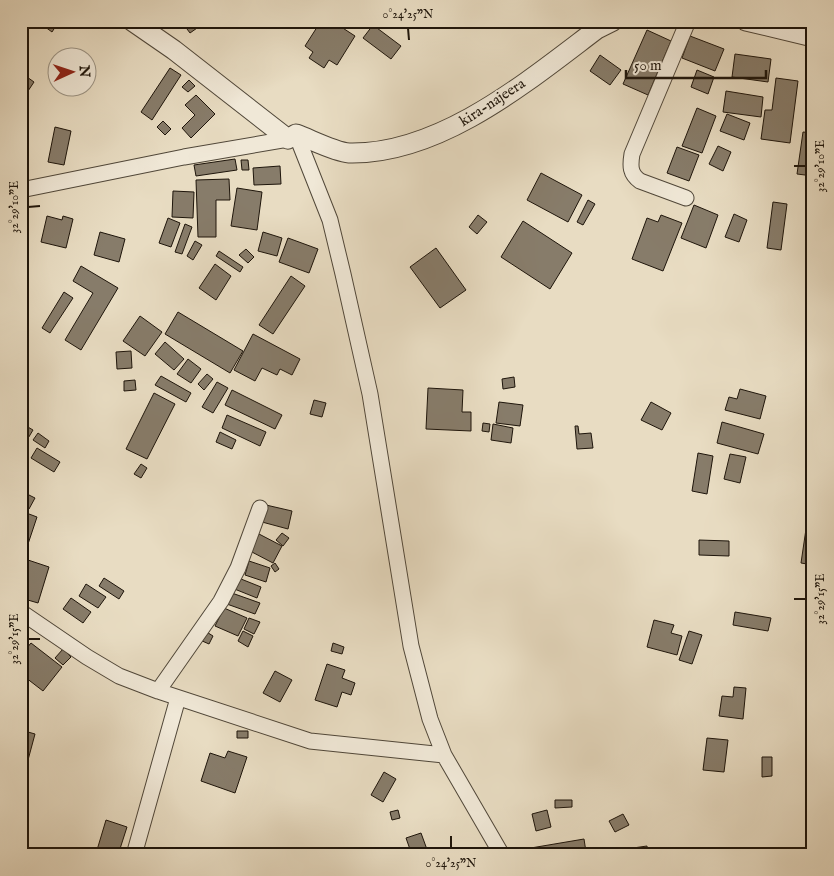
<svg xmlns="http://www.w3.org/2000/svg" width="834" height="876" font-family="'IM FELL English',serif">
<rect width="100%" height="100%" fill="#e8dcc2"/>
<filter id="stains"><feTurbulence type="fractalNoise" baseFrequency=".004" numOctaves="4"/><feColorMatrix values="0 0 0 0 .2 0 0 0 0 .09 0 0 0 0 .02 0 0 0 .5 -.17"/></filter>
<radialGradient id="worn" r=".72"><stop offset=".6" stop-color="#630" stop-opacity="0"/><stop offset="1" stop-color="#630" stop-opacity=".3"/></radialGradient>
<path fill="#877c6a" stroke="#1e150b" d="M37 21H59L52 32Z
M181 21H207L190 33Z
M321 21H332L355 36 337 65 329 60 324 68 309 58 313 52 305 46Z
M373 25 401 46 391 59 363 38Z
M647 30 671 41 648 95 623 84Z
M690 36 724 49 715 71 682 58Z
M735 54 771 59 768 82 732 77Z
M600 55 621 70 610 85 590 71Z
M170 68 181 75 152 120 141 112Z
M697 70 714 77 708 94 691 87Z
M27 77 34 82 28 91 21 87Z
M776 78 798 81 790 143 761 139 765 110H772Z
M189 80 195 86 188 92 182 87Z
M813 82V128H807Z
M726 91 763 97 761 117 723 112Z
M196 95 215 114 191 138 182 128 195 115 185 105Z
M697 108 716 116 702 153 682 146Z
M21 112 27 127 21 129Z
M727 114 750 123 744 140 720 131Z
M163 121 171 129 165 135 157 127Z
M55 127 71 131 64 165 48 162Z
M803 132 813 133V176L797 174Z
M718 146 731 152 723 171 709 164Z
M677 147 699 155 689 181 667 173Z
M235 159 237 170 196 176 194 165Z
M241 160H248L249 170H242Z
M280 166 281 184 254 185 253 168Z
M541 173 582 195 568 222 527 200Z
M229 179 230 200H216V237H198L196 180Z
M237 188 262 192 257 230 231 226Z
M173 191 194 192 193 218 172 217Z
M588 200 595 204 583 225 577 222Z
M773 202 787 204 781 250 767 248Z
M694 205 718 215 706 248 681 238Z
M734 214 747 220 739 242 725 237Z
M478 215 487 222 477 234 469 227Z
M661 215 682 223 663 271 632 259 647 218 658 222Z
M47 216 62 220 63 216 73 219 66 248 41 242Z
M168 218 180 223 171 247 159 243Z
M523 221 572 253 550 289 501 257Z
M185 224 192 227 182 254 175 252Z
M100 232 125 239 119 262 94 255Z
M263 232 282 238 277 256 258 251Z
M288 238 318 249 309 273 279 262Z
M195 241 202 245 193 260 187 256Z
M436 248 466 290 440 308 410 267Z
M246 249 254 257 248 263 239 255Z
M219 251 243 267 240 272 216 256Z
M215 264 231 276 216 300 199 288Z
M81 266 118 288 81 350 65 340 93 293 73 281Z
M291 276 305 286 273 334 259 325Z
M64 292 73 298 50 333 42 328Z
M178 312 243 351 230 373 165 334Z
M140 316 162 332 145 356 123 341Z
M253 334 300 359 292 375 280 369 277 375 262 368 255 381 234 370Z
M165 342 184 359 174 370 155 354Z
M131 351 132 368 117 369 116 352Z
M188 359 201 369 191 383 177 374Z
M207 374 213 379 204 390 198 384Z
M161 376 191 393 186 402 155 385Z
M514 377 515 387 503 389 502 379Z
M135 380 136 390 124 391V381Z
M217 382 228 388 213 413 202 407Z
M428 388 463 390 462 412H471V431L426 429Z
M740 389 766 396 760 419 725 410 729 397 737 399Z
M232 390 282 415 275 429 225 405Z
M154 393 175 404 147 459 126 449Z
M314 400 326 403 322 417 310 414Z
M499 402 523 405 520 426 496 423Z
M651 402 671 413 662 430 641 420Z
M227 415 266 432 260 446 222 428Z
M722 422 764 434 758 454 717 443Z
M21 423 33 430 24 445 21 443Z
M483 423 490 424 489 432 482 431Z
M493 424 513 428 511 443 491 440Z
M575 426H578L579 434 591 433 593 448 577 449Z
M220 432 236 440 232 449 216 442Z
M38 433 49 441 45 448 33 440Z
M37 448 60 462 54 472 31 458Z
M698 453 713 456 707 494 692 491Z
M730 454 746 457 740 483 724 479Z
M141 464 147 468 141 478 134 474Z
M21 491 35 498 29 509 21 505Z
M266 505 292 511 288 529 262 522Z
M21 511 37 517 28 544 21 541Z
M806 529 813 530V565L801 563Z
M282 533 289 538 283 546 276 540Z
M259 534 282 546 273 563 250 551Z
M699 540 729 541V556L699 555Z
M25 559 49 567 38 603 21 598V572Z
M249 561 270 568 266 582 245 575Z
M275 563 279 569 275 572 271 566Z
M236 577 261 587 257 598 232 588Z
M104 578 124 591 119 599 99 586Z
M86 584 106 597 98 608 79 596Z
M229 592 260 603 255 614 224 603Z
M71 598 91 612 83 623 63 609Z
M224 608 247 618 238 636 215 626Z
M735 612 771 618 768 631 733 625Z
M249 618 260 622 254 634 244 629Z
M654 620 674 625 671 633 682 636 677 655 647 647Z
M205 631 213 636 209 644 200 640Z
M243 631 253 636 248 647 238 641Z
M689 631 702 635 692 664 679 660Z
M31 643 62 667 43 691 21 674V655Z
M333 643 344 647 342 654 331 651Z
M63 649 71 657 63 665 55 658Z
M327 664 345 670 342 678 355 683 351 695 342 692 337 707 315 700Z
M275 671 292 680 280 702 263 693Z
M734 687 746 688 743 719 719 716 722 696 733 697Z
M21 730 35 734 24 775 21 774Z
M237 731H248V738H237Z
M707 738 728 740 724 772 703 770Z
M228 751 247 757 235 793 201 781 210 753 225 758Z
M762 757H772V776L762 777Z
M384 772 396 779 383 802 371 795Z
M555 800H572V807L555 808Z
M398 810 400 818 392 820 390 812Z
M547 810 551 827 536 831 532 814Z
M623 814 629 825 615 832 609 821Z
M106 820 127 827 118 855 97 850Z
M421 833 429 855H412L406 838Z
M584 839 586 852 571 855H520L519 850Z
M647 846 648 855H627L626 849Z"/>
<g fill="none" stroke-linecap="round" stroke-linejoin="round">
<defs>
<path id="minor" d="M296 134 330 220 343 274 370 394 411 646 430 719 444 755 502 855
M21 190 184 157 288 139
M686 198 640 181C630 174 630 166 632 154L688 21
M21 612 87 657 119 676 158 691 310 741 444 755
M158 691 221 601 238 568 260 508
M134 855 178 698"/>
<path id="tertiary" d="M132 21 174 50 288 139 296 134C310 139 335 152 349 153 440 155 528 81 597 29L613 21
M746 21 813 37"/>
</defs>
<use href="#minor" stroke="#504739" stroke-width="17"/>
<use href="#tertiary" stroke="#504739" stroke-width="21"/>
<use href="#minor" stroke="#f0e8d7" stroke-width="15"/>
<use href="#tertiary" stroke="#f0e8d7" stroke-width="19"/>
</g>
<path fill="none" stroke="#1e150b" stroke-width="2" d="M408 28 409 40M794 166H806M28 207 40 206M794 599H806M28 639H40M451 836V848"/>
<g text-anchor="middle" stroke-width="4" stroke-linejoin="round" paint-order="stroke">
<g font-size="15" fill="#1e150b" stroke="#f0e8d7">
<text transform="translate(492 102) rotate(-33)" y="5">kira-najeera</text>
</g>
</g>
<rect width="834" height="876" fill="none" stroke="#e8dcc2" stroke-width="55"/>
<g transform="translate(72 72) rotate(87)"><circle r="24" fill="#f0e8d7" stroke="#9c9485"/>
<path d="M0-4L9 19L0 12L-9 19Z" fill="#8f2418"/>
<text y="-8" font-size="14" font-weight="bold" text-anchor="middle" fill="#1e150b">N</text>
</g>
<path d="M626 70v8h140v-8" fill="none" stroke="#1e150b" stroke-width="2.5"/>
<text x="634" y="70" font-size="15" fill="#1e150b" stroke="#f0e8d7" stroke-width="4" paint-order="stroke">50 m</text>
<rect x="28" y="28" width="778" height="820" fill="none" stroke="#1e150b" stroke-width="2"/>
<g font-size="12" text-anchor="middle" fill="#1e150b">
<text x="408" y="18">0°24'25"N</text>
<text transform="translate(820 166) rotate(-90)" y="4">32°29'10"E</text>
<text transform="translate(14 207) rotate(-90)" y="4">32°29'10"E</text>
<text transform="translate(820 599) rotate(-90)" y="4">32°29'15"E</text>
<text transform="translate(14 639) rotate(-90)" y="4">32°29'15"E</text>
<text x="451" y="867">0°24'25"N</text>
</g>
<rect width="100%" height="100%" filter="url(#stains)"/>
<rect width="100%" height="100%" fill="url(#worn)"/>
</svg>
